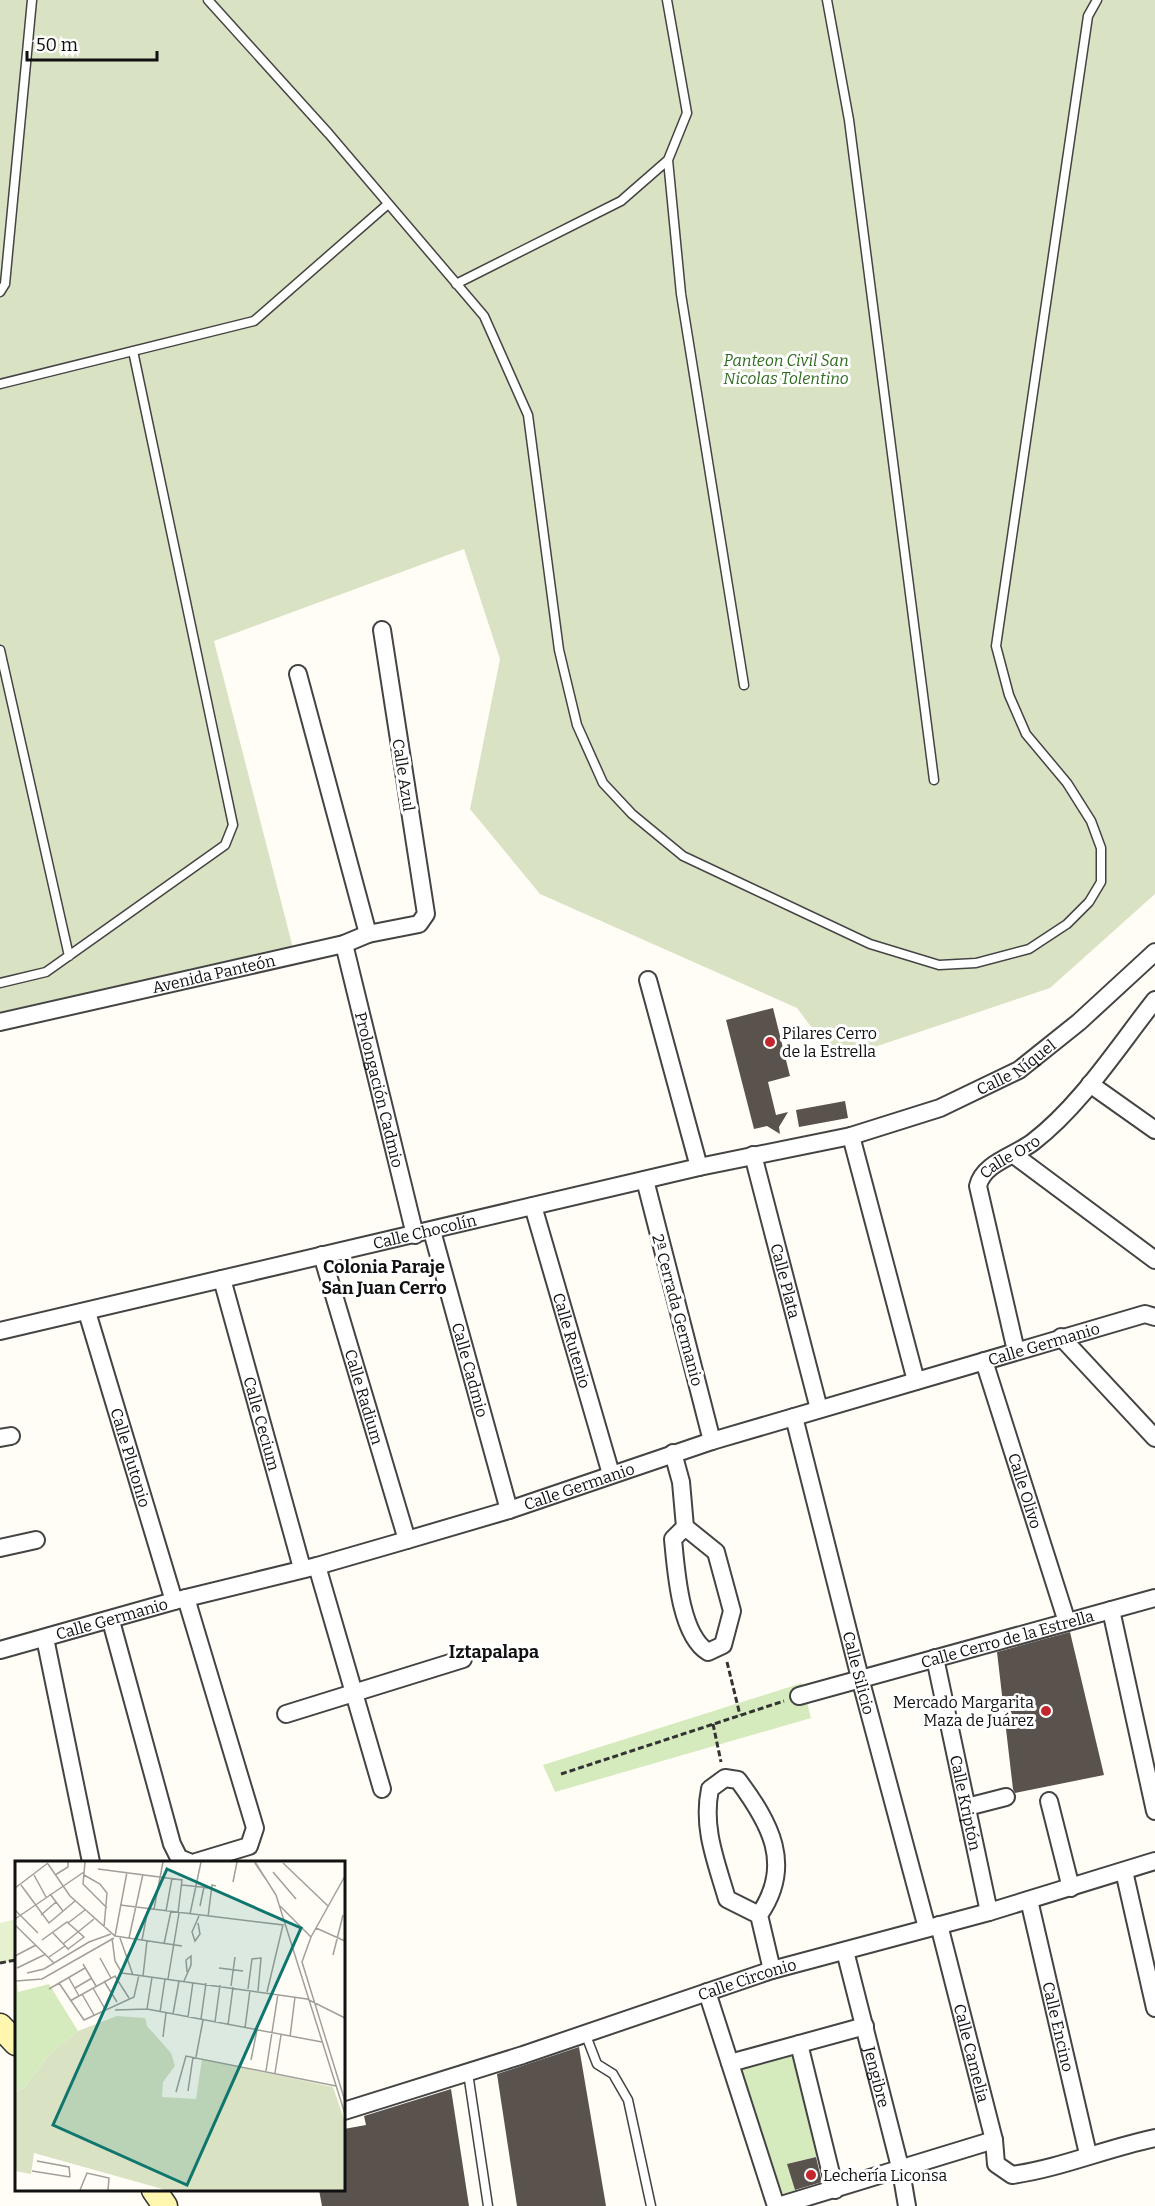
<svg xmlns="http://www.w3.org/2000/svg" width="1155" height="2206" font-family="Bitter,serif">
<rect width="100%" height="100%" fill="#fffdf5"/>
<path fill="#d5ebbd" d="M802 1683 811 1718 555 1792 543 1765Z
M799 2044 826 2154 788 2164 798 2200 778 2206 730 2063Z"/>
<path fill="#d9e3c4" d="M0 0H1155V894L1050 988 836 1060 797 1008 540 894 470 809 500 659 464 549 214 641 293 948 0 1012Z"/>
<path fill="#e6f2cf" d="M16 1919V1960L0 1963V1923Z"/>
<path fill="#5a524d" d="M773 1008 790 1076 768 1082 776 1115 788 1112 779 1127 780 1134 767 1126 754 1129 726 1020Z
M845 1101 848 1118 799 1127 796 1110Z
M1070 1632 1104 1775 1015 1793 1013 1789 997 1652Z
M579 2047 606 2206H517L497 2074Z
M451 2089 469 2206H322L319 2190H344V2129L366 2125 364 2116Z
M816 2157 822 2182 795 2190 787 2164Z"/>
<g fill="none" stroke-linecap="round" stroke-linejoin="round">
<defs>
<path id="lane" d="M208 0 329 134 484 316 528 415 559 650 577 725 603 783 632 814 683 856 870 944 939 965 976 963 1029 949 1067 924 1089 902 1101 882V848L1091 821 1067 783 1026 734 1009 695 996 646 1088 16 1097 0
M827 0 849 120 934 780
M668 160 681 294 744 685
M456 284 621 201 668 160 687 113 667 0
M0 292 5 284 32 0
M0 384 254 321 388 204
M0 650 69 956
M0 983 46 972 225 845 233 825 133 351
M585 2033 597 2064 613 2074 628 2100 651 2206
M468 2073 488 2206"/>
<g id="street">
<path d="M298 674 368 934"/>
<path id="s1" d="M344 944 415 1235"/>
<path d="M648 980 699 1167"/>
<path id="s2" d="M0 1022 344 944 368 934 419 924 426 914 382 630"/>
<path d="M1090 1084 1155 1130"/>
<path d="M851 1136 916 1381"/>
<path id="s3" d="M753 1155 819 1409"/>
<path d="M1014 1155 1155 1260"/>
<path d="M645 1180 712 1441"/>
<path id="s4" d="M533 1206 611 1474"/>
<path id="s5" d="M432 1231 509 1510"/>
<path id="s6" d="M322 1255 407 1540"/>
<path id="s7" d="M222 1279 302 1568"/>
<path id="s8" d="M87 1312 174 1601"/>
<path id="s9" d="M0 1331 699 1167 851 1136 940 1108 1019 1070 1079 1022 1155 952"/>
<path d="M1061 1337 1155 1438"/>
<path id="s10" d="M1016 1351 978 1186C983 1163 1015 1156 1033 1142 1081 1105 1117 1048 1155 1000"/>
<path id="s11" d="M984 1361 1067 1622"/>
<path id="s12" d="M794 1417 860 1678 927 1928"/>
<path d="M0 1438 11 1436"/>
<path d="M673 1453 681 1482 685 1527 716 1552 732 1611 723 1645 708 1652C680 1635 676 1570 673 1539L685 1527"/>
<path d="M0 1548 36 1540"/>
<path d="M317 1566 382 1789"/>
<path d="M186 1598 255 1828 249 1846 196 1862"/>
<path d="M1111 1610 1155 1811"/>
<path d="M111 1621 172 1844 179 1858 189 1862"/>
<path d="M45 1638 91 1862"/>
<path id="s13" d="M0 1650 174 1601 317 1566 407 1540 509 1510 712 1441 1145 1314 1155 1317"/>
<path id="s14" d="M935 1658 989 1912"/>
<path id="s15" d="M799 1696 1155 1598"/>
<path d="M286 1714 463 1659"/>
<path d="M1049 1801 1071 1888"/>
<path d="M967 1807 1006 1797"/>
<path d="M1124 1871 1155 2008"/>
<path id="s16" d="M1029 1900 1088 2154"/>
<path d="M759 1915 727 1899C716 1861 702 1828 710 1789L725 1778 738 1780C770 1823 794 1865 759 1915L772 1970"/>
<path id="s17" d="M939 1925 994 2140 996 2164 1012 2175C1061 2168 1107 2148 1155 2138"/>
<path id="s18" d="M845 1951 901 2171 907 2206"/>
<path d="M707 1992 776 2206"/>
<path d="M799 2044 835 2190"/>
<path d="M730 2063 865 2026"/>
<path id="s19" d="M344 2111 523 2055 772 1970 989 1912 1155 1861"/>
<path d="M778 2206 994 2140"/>
</g>
<path id="secondary" d="M0 2026 16 2043
M154 2190 165 2206"/>
</defs>
<use href="#lane" stroke="#444" stroke-width="11"/>
<use href="#street" stroke="#444" stroke-width="20"/>
<use href="#secondary" stroke="#333" stroke-width="27"/>
<path stroke="#333" stroke-width="3" stroke-dasharray="6 3" stroke-linecap="butt" d="M727 1662 740 1715
M713 1724 721 1762
M561 1774 784 1701
M0 1963 16 1960"/>
<use href="#lane" stroke="#fff" stroke-width="8"/>
<use href="#street" stroke="#fff" stroke-width="16"/>
<use href="#secondary" stroke="#fff6b0" stroke-width="24"/>
</g>
<g fill="#c4262e" stroke="#fff" stroke-width="2">
<circle cx="770" cy="1042" r="6"/>
<circle cx="1046" cy="1711" r="6"/>
<circle cx="811" cy="2175" r="6"/>
</g>
<g text-anchor="middle" stroke-width="6" stroke-linejoin="round" paint-order="stroke">
<g font-size="16" font-style="italic" fill="#2f6b1f" stroke="#fff">
<text x="786" y="366">Panteon Civil San<tspan x="786" dy="18">Nicolas Tolentino</tspan></text>
</g>
<g font-size="16" fill="#111" stroke="#fff">
<text transform="translate(404 775) rotate(81)" y="6">Calle Azul</text>
<text dy="6" stroke="none"><textPath href="#s2" startOffset="219">Avenida Panteón</textPath></text>
<text dy="6" stroke="none"><textPath href="#s9" startOffset="1053">Calle Níquel</textPath></text>
<text dy="6" stroke="none"><textPath href="#s1" startOffset="150">Prolongación Cadmio</textPath></text>
<text dy="6" stroke="none"><textPath href="#s10" startOffset="214">Calle Oro</textPath></text>
<text dy="6" stroke="none"><textPath href="#s9" startOffset="436">Calle Chocolín</textPath></text>
<text dy="6" stroke="none"><textPath href="#s3" startOffset="130">Calle Plata</textPath></text>
<text transform="translate(678 1310) rotate(75)" y="6">2ª Cerrada Germanio</text>
<text dy="6" stroke="none"><textPath href="#s4" startOffset="140">Calle Rutenio</textPath></text>
<text dy="6" stroke="none"><textPath href="#s13" startOffset="1088">Calle Germanio</textPath></text>
<text dy="6" stroke="none"><textPath href="#s5" startOffset="144">Calle Cadmio</textPath></text>
<text dy="6" stroke="none"><textPath href="#s6" startOffset="148">Calle Radium</textPath></text>
<text dy="6" stroke="none"><textPath href="#s7" startOffset="150">Calle Cecium</textPath></text>
<text dy="6" stroke="none"><textPath href="#s8" startOffset="152">Calle Plutonio</textPath></text>
<text dy="6" stroke="none"><textPath href="#s13" startOffset="602">Calle Germanio</textPath></text>
<text dy="6" stroke="none"><textPath href="#s11" startOffset="136">Calle Olivo</textPath></text>
<text dy="6" stroke="none"><textPath href="#s13" startOffset="116">Calle Germanio</textPath></text>
<text dy="6" stroke="none"><textPath href="#s15" startOffset="216">Calle Cerro de la Estrella</textPath></text>
<text dy="6" stroke="none"><textPath href="#s12" startOffset="264">Calle Silicio</textPath></text>
<text dy="6" stroke="none"><textPath href="#s14" startOffset="148">Calle Kriptón</textPath></text>
<text dy="6" stroke="none"><textPath href="#s19" startOffset="424">Calle Circonio</textPath></text>
<text dy="6" stroke="none"><textPath href="#s16" startOffset="130">Calle Encino</textPath></text>
<text dy="6" stroke="none"><textPath href="#s17" startOffset="132">Calle Camelia</textPath></text>
<text dy="6" stroke="none"><textPath href="#s18" startOffset="130">Jengibre</textPath></text>
</g>
<g font-size="16" fill="#111" stroke="#fff" text-anchor="start">
<text x="782" y="1039">Pilares Cerro<tspan x="782" dy="18">de la Estrella</tspan></text>
<text x="1034" y="1708" text-anchor="end">Mercado Margarita<tspan x="1034" dy="18">Maza de Juárez</tspan></text>
<text x="823" y="2181">Lechería Liconsa</text>
</g>
<g font-size="18" font-weight="bold" fill="#111" stroke="#fff">
<text x="384" y="1273">Colonia Paraje<tspan x="384" dy="21">San Juan Cerro</tspan></text>
<text x="494" y="1658">Iztapalapa</text>
</g>
</g>
<g transform="translate(15 1861)">
<rect width="330" height="330" fill="#fffdf5"/>
<path d="M0 106 3 131 34 123 63 170 33 195 9 227 0 231Z" fill="#d5ebbd"/>
<path d="M102 155 130 157 132 165 156 192 160 205 148 221 147 236 181 238 187 198 318 226 330 261V329H151L19 292 16 313 0 310V231L9 227 33 195 63 170Z" fill="#d9e3c4"/>
<path fill="none" stroke="#a09f9a" stroke-width="1.5" d="M70 1 68 23 92 47M240 1 261 34 330 253M240 2 250 17M268 2 313 45M33 3 55 35 100 75 167 85M83 8 167 19 163 52M258 11 281 38M19 14 31 36M40 14 53 6V1M69 14 85 23 92 32 89 66M330 15 296 76 287 101 330 240M218 21 222 1M6 24 34 62 60 40M167 24 196 27M0 27 33 2M35 33 48 50M105 44 268 64 252 131M185 45 189 26M265 45 296 76M139 48 148 1M0 49 23 72M151 50 157 17M175 53 186 1M26 54 41 41M193 56 197 24 201 25M0 58 69 11M53 62 70 49M183 62 185 73 180 80 177 71 184 55M0 64 39 102M301 67 330 80M38 72 54 89M100 75 112 11M97 77 100 100 107 112 292 138 330 157M105 77 118 114M114 77 128 13M27 79 52 61 69 76 53 88M127 79 133 48M48 83 79 58M149 83 156 50M318 94 328 54M0 95 21 84M34 96 50 85M85 97 96 117M68 103 81 125M2 107 31 93M204 107 228 110M12 112 29 108 74 81 96 73M128 115 132 80M54 117 64 135M153 118 164 52M1 120 27 118 99 77M89 120 102 141M169 120 176 104V95L171 99 172 111M44 122 69 159 119 136 124 114M216 125 220 96M60 127 77 117M78 127 90 148M34 128 70 107M233 128 237 98 246 97 243 130M67 133 79 154M55 140 100 115 114 137M132 148 137 116M100 149 132 148 307 181M145 151 150 118M158 153 164 120M173 156 178 121M186 158 191 122M200 161 205 124M213 164 218 126M230 167 235 129M148 176 151 152M275 176 280 136M181 196 188 159M236 199 242 169M251 210 263 133M260 212 266 174M173 230 178 196M161 231 171 195 321 225M22 300 54 306 55 316M17 310 55 316M65 329 72 312 94 317 93 329"/>
<path fill="#0f766e" fill-opacity="0.15" stroke="#0f766e" stroke-width="3" d="M152 8 286 67 172 324 38 264Z"/>
<rect width="330" height="330" fill="none" stroke="#111" stroke-width="3"/>
</g>
<path d="M27 51v9h130v-9" fill="none" stroke="#111111" stroke-width="3"/>
<text x="36" y="51" font-size="18" fill="#111111" stroke="#ffffff" stroke-width="4.5" paint-order="stroke">50 m</text>
</svg>
